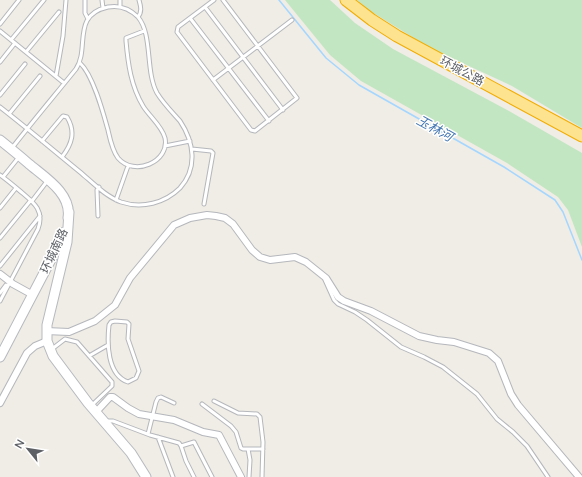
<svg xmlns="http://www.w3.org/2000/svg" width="582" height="477" font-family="'Nunito Sans','Noto Sans SC',sans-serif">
<rect width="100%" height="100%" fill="#efede5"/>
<path fill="#c2e6c2" d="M285 0H330L355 23 393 49 509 111 582 153V247L568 210 558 197 507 163 361 81 330 55Z
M357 0H582V128L512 86 430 48 367 9Z"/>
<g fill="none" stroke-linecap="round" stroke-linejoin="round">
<path stroke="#a5d6ff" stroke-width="1.5" d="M279 0 326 58 359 85 504 167 555 200 563 212 582 260"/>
<defs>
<path id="lane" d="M85 0V13L88 19
M102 0 103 8
M120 0V7
M214 0 178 27 177 32 251 130 255 131 297 98 223 0
M205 7 283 110
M138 17C142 12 141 7 139 0
M190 18 269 121
M0 24 19 0
M0 31 64 83
M11 40 44 0
M26 52 59 12
M0 62 15 43
M80 63C93 75 103 112 108 130 110 139 112 150 118 158 134 177 170 162 165 138 162 126 149 116 143 106 131 86 128 64 126 41V38L144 31
M56 76 63 36 66 0
M213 80 292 20
M0 95 25 64
M0 107C27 128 53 150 80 172 92 182 105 196 121 202 142 209 165 203 180 188 198 168 194 142 180 121 172 112 163 103 157 93 145 71 153 35 138 17 130 9 119 5 108 7 71 15 90 48 76 69 55 95 33 121 12 148
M9 114 40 76
M42 141 62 117 63 116 67 117C76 132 72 144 62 157
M165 146 190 141
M192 149 211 151 213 153 204 204
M0 175C7 180 13 185 20 191 33 202 45 210 38 229L0 301
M3 177 19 157
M116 200 128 166
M32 201 48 180
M0 208 16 188
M98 216 97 190 99 187
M0 238 31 200
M0 266 40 216
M325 280 334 300 338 304 355 312 367 320 401 347 424 357 443 367 477 394 497 419 513 432 527 446 548 477
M0 293 6 285
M115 321 127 322 129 324 128 339 139 371 136 378 128 382C107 375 107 343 109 325L111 322Z
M52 349 65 339 77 342 112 382V386L92 405
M89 356 108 345
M214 401 238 413 257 414 260 417 263 442 262 477
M202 404 231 426 236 432 241 448 243 449H263
M106 421H113L150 435 179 443 181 446 186 461 194 477
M148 434 156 402 158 398 161 397 174 403
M158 437 173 477
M181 446 194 442 212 477
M248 449 250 460 249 477"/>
<path id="street" d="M0 274 13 284 33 295
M46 331 69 332 95 321 115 305 130 278 174 225 190 218 207 215 216 216 225 218 233 224 252 250 260 257 270 260 295 257 306 262 326 278 338 297 344 301 371 311 419 336 437 340 454 342 489 353 498 361 511 394 518 405 579 477
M0 403 27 353 35 346 47 341
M96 412 110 397H113L128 408 139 414 174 420 203 432 219 435 241 477"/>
<path id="secondary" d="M0 140C10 148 20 156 29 164 46 178 72 194 68 218
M69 212 67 242 47 325V341L53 356 88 403 131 453 146 477
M0 357 57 248 64 232"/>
<path id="highway" d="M346 0 372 20 397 36 582 136"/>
</defs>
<use href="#lane" stroke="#b5b7bc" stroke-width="5"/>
<use href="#street" stroke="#b5b7bc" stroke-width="8"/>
<use href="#secondary" stroke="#b6b9bf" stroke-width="11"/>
<use href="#highway" stroke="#f3ac01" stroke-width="13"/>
<use href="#lane" stroke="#fff" stroke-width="3"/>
<use href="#street" stroke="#fff" stroke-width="6"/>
<use href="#secondary" stroke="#fff" stroke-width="9"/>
<use href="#highway" stroke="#fde38f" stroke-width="11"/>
</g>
<g text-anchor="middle" stroke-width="3" stroke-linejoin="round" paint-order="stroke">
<g font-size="12" fill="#5d6065" stroke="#fff">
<text transform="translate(462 71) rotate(28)" y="4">环城公路</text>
<text transform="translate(54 251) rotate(-65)" y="4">环城南路</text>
</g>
<g font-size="13" font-style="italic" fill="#4276b1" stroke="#fff">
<text transform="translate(435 128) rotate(29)" y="5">玉林河</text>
</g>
</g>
<g transform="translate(28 449) rotate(300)" stroke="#ffffff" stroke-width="3" paint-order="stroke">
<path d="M0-3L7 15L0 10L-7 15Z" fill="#5d6065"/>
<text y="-6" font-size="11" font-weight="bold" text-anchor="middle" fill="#5d6065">N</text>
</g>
</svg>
